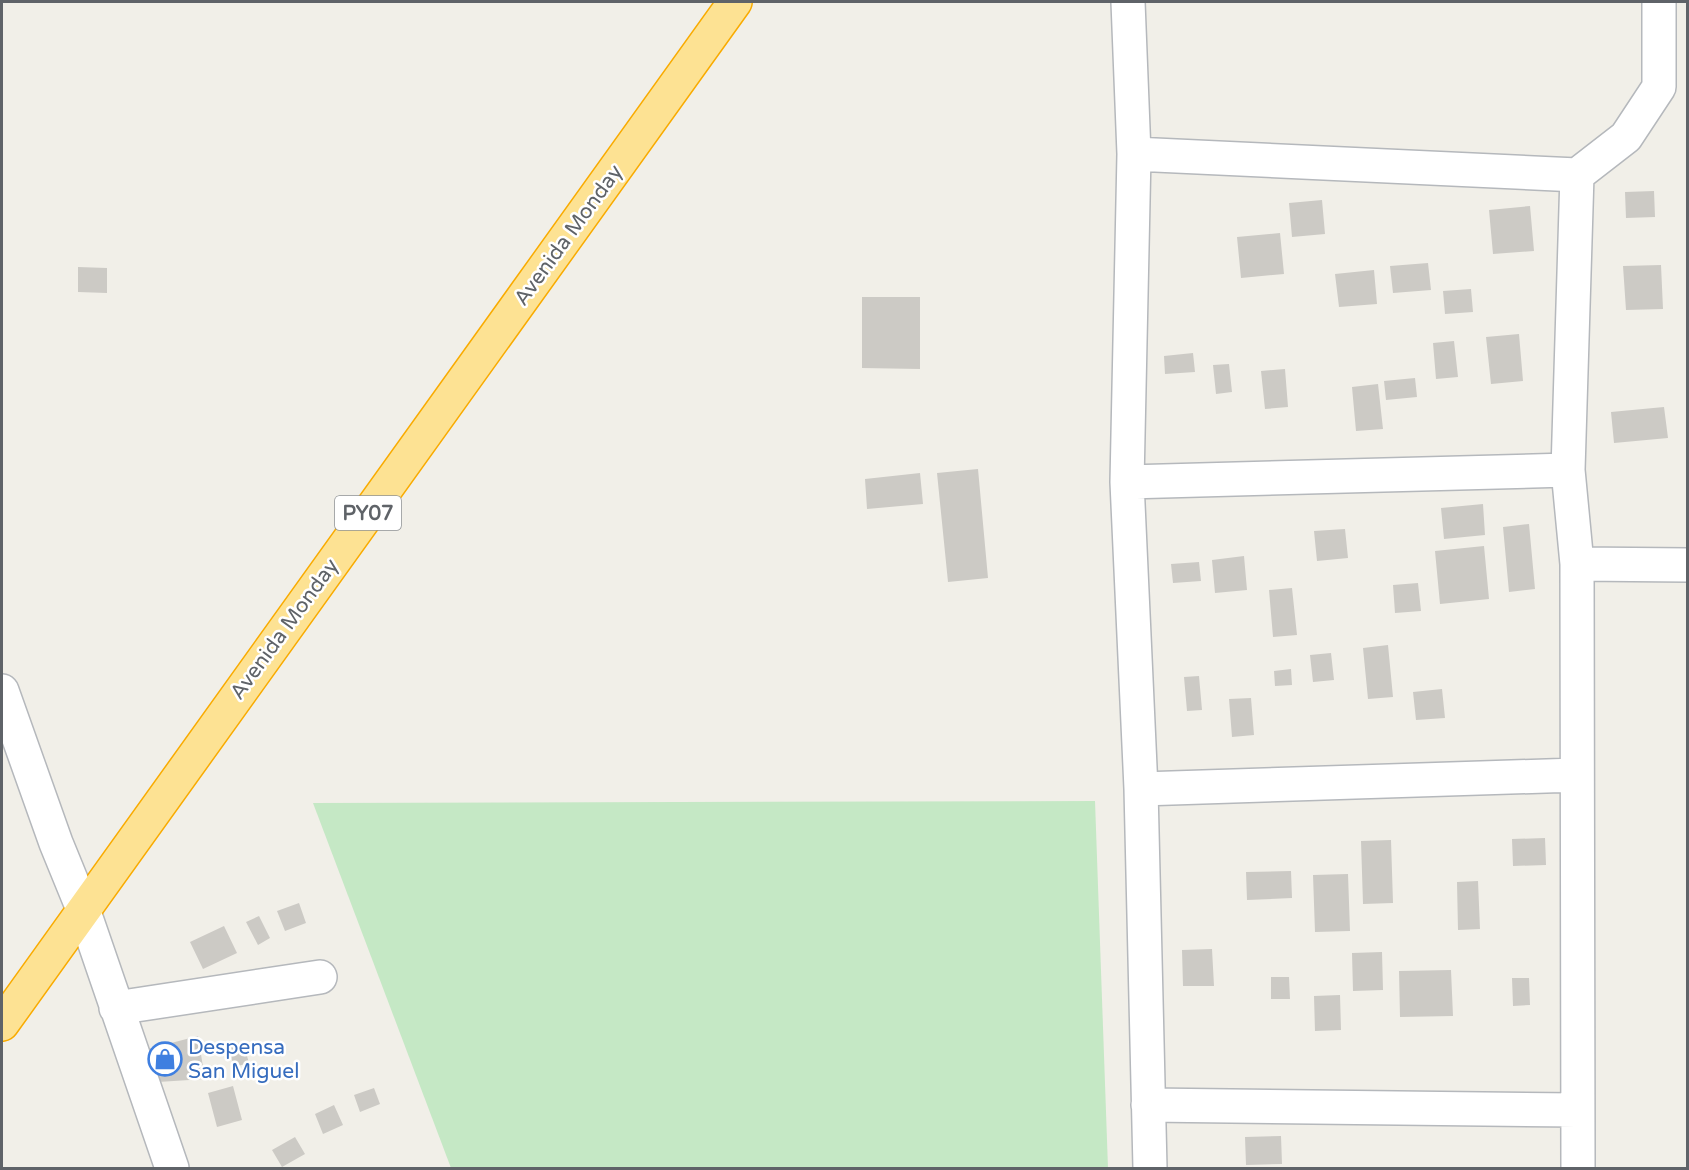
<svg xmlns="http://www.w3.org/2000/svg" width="1689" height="1170" font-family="'Varela Round',sans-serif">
<rect width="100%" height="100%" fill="#f1efe8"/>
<path fill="#c5e8c5" d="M1095 801 1108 1168H451L313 803Z"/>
<path fill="#cccac5" d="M1654 191 1655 217 1626 218 1625 192Z
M1322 200 1325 234 1292 237 1289 203Z
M1530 206 1534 251 1493 254 1489 210Z
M1280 233 1284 274 1241 278 1237 237Z
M1428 263 1431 290 1393 293 1390 266Z
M1661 265 1663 309 1626 310 1623 266Z
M78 267 107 268V293L78 292Z
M1374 270 1377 304 1339 307 1335 274Z
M1471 289 1473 312 1445 314 1443 291Z
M862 297H920V369L862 368Z
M1519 334 1523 381 1491 384 1486 337Z
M1454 341 1458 377 1436 379 1433 343Z
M1193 353 1195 372 1165 374 1164 356Z
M1229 364 1232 392 1216 394 1213 365Z
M1285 369 1288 407 1265 409 1261 371Z
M1415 378 1417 397 1386 400 1384 381Z
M1378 384 1383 429 1356 431 1352 387Z
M1664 407 1668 438 1614 443 1611 412Z
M978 469 988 578 948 582 937 473Z
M920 473 923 504 867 509 865 479Z
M1483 504 1485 535 1444 539 1441 508Z
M1529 524 1535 589 1509 592 1503 527Z
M1345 529 1348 558 1317 561 1314 531Z
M1484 546 1489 599 1440 604 1435 551Z
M1244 556 1247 590 1215 593 1212 560Z
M1199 562 1201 581 1173 583 1171 564Z
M1418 583 1421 611 1395 613 1393 585Z
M1292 588 1297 635 1273 637 1269 590Z
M1388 645 1393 697 1368 699 1363 648Z
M1331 653 1334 680 1313 682 1310 655Z
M1291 669 1292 685 1275 686 1274 671Z
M1199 676 1202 710 1187 711 1184 677Z
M1442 689 1445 718 1416 720 1413 692Z
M1251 698 1254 735 1232 737 1229 699Z
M1545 838 1546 865 1513 866 1512 839Z
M1391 840 1393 903 1363 904 1361 841Z
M1291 871 1292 898 1247 900 1246 872Z
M1348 874 1350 931 1315 932 1313 875Z
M1478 881 1480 929 1458 930 1457 882Z
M299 903 306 923 285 931 277 911Z
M259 916 270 938 258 945 246 922Z
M224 926 237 953 203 969 190 942Z
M1212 949 1214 986H1183L1182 950Z
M1382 952 1383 990 1353 991 1352 953Z
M1451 970 1453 1016 1400 1017 1399 971Z
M1271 977H1289L1290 999H1271Z
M1512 978H1529L1530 1005 1513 1006Z
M1340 995 1341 1030 1315 1031 1314 996Z
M198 1036 205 1079 158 1082 148 1049Z
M243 1042 249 1063 234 1067 228 1046Z
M233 1086 242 1120 217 1127 208 1093Z
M374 1088 380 1104 360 1112 354 1095Z
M334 1105 343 1125 323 1134 315 1114Z
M1281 1136 1282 1164 1246 1165 1245 1137Z
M295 1137 305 1154 282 1167 272 1150Z"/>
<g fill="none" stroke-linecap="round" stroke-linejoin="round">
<defs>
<path id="minor" d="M1128 2 1134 154 1127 482 1141 789 1150 1168
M1134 154 1577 175 1626 137 1659 87V2
M1577 175 1568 470 1577 564 1578 1168
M1127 482 1568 470
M1577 564 1688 565
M2 691 56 843 83 909 172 1168
M1141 789 1576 775
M116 1008 320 977
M1148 1105 1577 1110"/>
<path id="highway" d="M2 1024 735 2"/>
</defs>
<use href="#minor" stroke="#b5b8bc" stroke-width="36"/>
<use href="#highway" stroke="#f9ab00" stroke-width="36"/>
<use href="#minor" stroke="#fff" stroke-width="33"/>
<use href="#highway" stroke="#fde293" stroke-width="33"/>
</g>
<defs>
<symbol id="shop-ring" viewBox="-11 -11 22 22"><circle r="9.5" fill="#fff" stroke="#3f7fe0" stroke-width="1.5"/><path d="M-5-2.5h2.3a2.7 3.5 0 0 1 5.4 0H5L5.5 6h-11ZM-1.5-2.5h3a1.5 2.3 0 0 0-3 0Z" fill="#3f7fe0"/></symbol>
</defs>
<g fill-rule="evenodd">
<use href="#shop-ring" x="146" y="1040" width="38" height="38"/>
</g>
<g text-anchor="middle" stroke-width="5" stroke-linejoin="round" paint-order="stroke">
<rect fill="#fff" stroke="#8f9295" stroke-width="1.5" x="335" y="496" width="66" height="34" rx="4.5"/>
<g font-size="20" font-weight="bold" fill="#5f6368">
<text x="368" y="520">PY07</text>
</g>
<g font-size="21" fill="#5f6368" stroke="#fff">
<text transform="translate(568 235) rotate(-54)" y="7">Avenida Monday</text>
<text transform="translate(284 629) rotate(-54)" y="7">Avenida Monday</text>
</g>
<g font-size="21" fill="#366cbe" stroke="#fff" text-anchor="start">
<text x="188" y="1054">Despensa<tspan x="188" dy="24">San Miguel</tspan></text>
</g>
</g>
<rect width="1689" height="1170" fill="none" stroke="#5f6368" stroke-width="6"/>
</svg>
